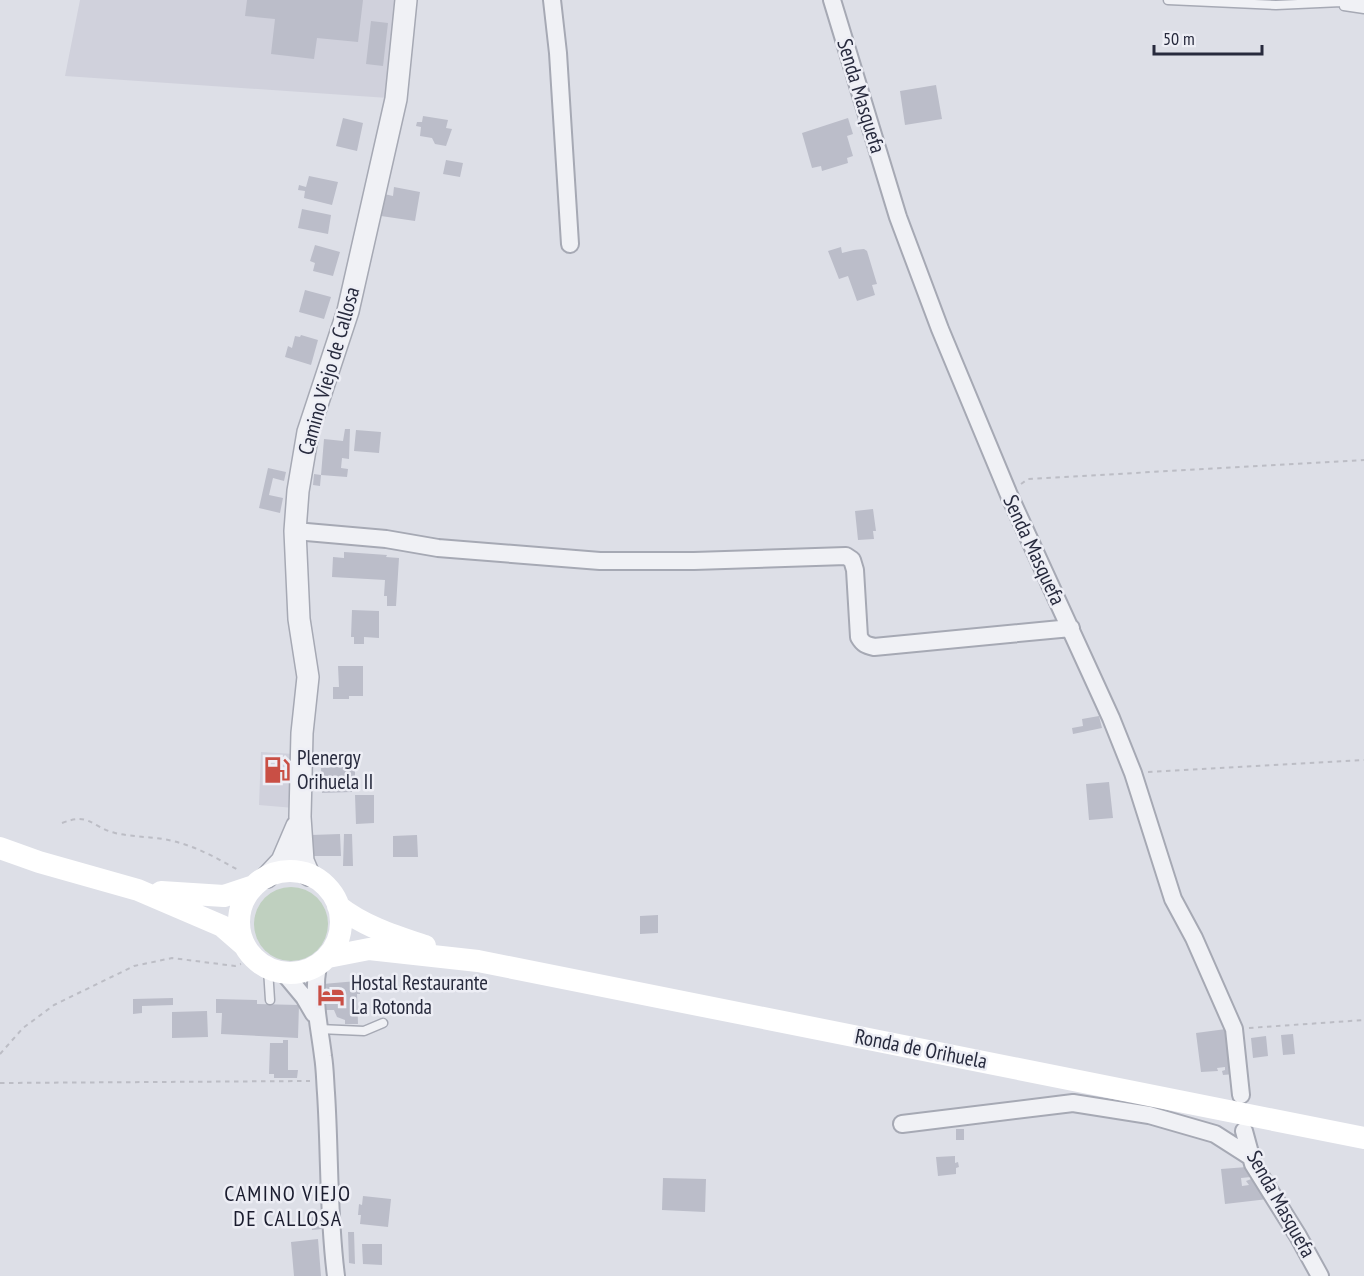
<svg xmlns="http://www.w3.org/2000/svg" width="1364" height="1276" font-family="'PT Sans Narrow',sans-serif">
<rect width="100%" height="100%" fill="#dddfe7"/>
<path fill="#d0d1dc" d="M80 0H398L388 98 65 76Z
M261 752 294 754V808L259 805Z"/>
<path fill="#bfd0bf" d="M254 924a37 37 0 1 1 74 0a37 37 0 1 1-74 0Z"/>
<path fill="#bbbdc9" d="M247 0H363L358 42 317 38 314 59 271 54 275 19 245 16Z
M371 21 388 23 383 66 366 64Z
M936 85 942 119 905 125 900 91Z
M423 116 448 120 446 128 452 129 446 146 435 144 432 138 420 136 421 127 416 126 417 122H422Z
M343 118 363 123 357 151 336 146Z
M848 118 853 134 847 136 853 156 847 158 848 163 822 171 821 166 812 168 802 133Z
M446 160 463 163 460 177 443 174Z
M309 176 338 182 332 205 304 198 305 191 298 190 299 185 306 187Z
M394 187 420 192 415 221 381 216 384 194 393 196Z
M302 209 331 215 328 234 298 228Z
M315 245 340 252 333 276 313 271 315 263 310 261Z
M841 247 842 253 854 250 864 249 867 251 877 284 872 285 875 295 857 301 848 276 839 279 828 251Z
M305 290 331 297 324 319 299 312Z
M301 335 318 340 311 365 285 357 288 346 292 348 295 336 300 337Z
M345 429H350L349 459 342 458 341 468 348 469 347 477 321 475 320 486 313 485 314 474 321 475 324 439 343 441Z
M356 430 381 432 379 453 354 451Z
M268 468 286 472 284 481 273 478 269 495 283 498 280 513 259 508Z
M873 509 876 531H873L874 539 858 540 855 511Z
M344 552 387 555 386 557 399 558 396 606H387V596H384L385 580 332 577 333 557 344 558Z
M352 610 379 611V638L364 637V644H354V637H351Z
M338 666H363V696H349V699H333V687H339Z
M1099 716 1102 728 1073 734 1072 728 1083 726 1082 719Z
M355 766V781H352V792L322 793 321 768Z
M1109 782 1113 818 1089 820 1086 784Z
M355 795H374V823L356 824Z
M340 834 341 856H312L311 835Z
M344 834H352L353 866H343Z
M417 835 418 857H393V836Z
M658 915V933L640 934V916Z
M357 981V989H360V994H357L358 1024H345V1020L337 1017 334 1010H323V984Z
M173 998V1005L142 1006V1013L133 1014V999Z
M216 999 257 1000V1004L299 1005 298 1038 221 1034 222 1013H216Z
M207 1011 208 1037 172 1038V1012Z
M1226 1029 1234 1074 1223 1075 1222 1071 1225 1070V1067L1217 1068 1218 1071 1201 1072 1196 1033Z
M1293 1034 1295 1054 1283 1055 1281 1035Z
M1266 1036 1268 1056 1253 1058 1251 1038Z
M283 1040H288V1070H298L297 1078H274V1074H269L270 1043H283Z
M956 1129H964V1140H956Z
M955 1156V1163L958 1162 959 1167 956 1168V1174L938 1176 936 1157Z
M1247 1167 1251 1177 1241 1178 1242 1186 1249 1185 1246 1181 1254 1178 1268 1199 1225 1204 1221 1169Z
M663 1178 706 1179 705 1212 662 1210Z
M363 1196 391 1199 388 1227 360 1224 361 1215H358L359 1204 362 1205Z
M320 1216 322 1229 312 1230 311 1224 307 1225 306 1218Z
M348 1232H354L355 1264 349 1263Z
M318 1239 321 1276H294L291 1242Z
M362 1244H382V1265L363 1264Z"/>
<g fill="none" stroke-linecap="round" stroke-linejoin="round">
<defs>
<path id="service" d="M1168 0 1276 5 1364 1
M1344 6 1364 9
M268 969 270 1000
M319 1029 364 1031 383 1023"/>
<path id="minor" d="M552 0 558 53 570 244
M832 0 898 217 940 329 1009 495 1111 718 1133 773 1173 899 1194 938 1234 1029 1241 1095
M295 531 386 539 438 548 600 561H694L846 556 852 560 855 570 859 637C863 644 866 645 874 647L1071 628
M318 965C312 999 319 1023 323 1056 325 1068 325 1080 326 1093 330 1154 328 1215 336 1276
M284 973 304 997 314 1014
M902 1124 1073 1103 1149 1115 1215 1134 1251 1157
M1244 1131 1253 1164 1298 1236 1320 1276"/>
<path id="tertiary" d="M309 875 303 861 300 817 302 733 308 677 299 619 295 531 298 491 308 432 348 311 396 99 406 0
M267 877 282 861 297 826"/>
</defs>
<use href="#service" stroke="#a6a9b4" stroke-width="11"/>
<use href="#minor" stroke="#a6a9b4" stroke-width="20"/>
<use href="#tertiary" stroke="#a6a9b4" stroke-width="24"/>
<path stroke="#bcbdc5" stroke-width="2" stroke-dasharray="4.5 4.5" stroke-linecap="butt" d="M1021 484 1028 479 1364 460
M1148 772 1364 760
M62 823C90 812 91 827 115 833 136 838 159 836 180 843 201 849 220 860 240 871
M1249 1028 1364 1020
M0 1054 23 1028 54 1005 134 966 172 958 235 966 241 964
M0 1083 310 1081"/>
<use href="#service" stroke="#f0f1f5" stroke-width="8"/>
<use href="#minor" stroke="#f0f1f5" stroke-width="16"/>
<use href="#tertiary" stroke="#f0f1f5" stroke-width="21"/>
<path stroke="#fff" stroke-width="22" d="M0 848 39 862 138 890 222 926 245 946
M239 922a51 51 0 1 1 102 0a51 51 0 1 1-102 0Z
M161 892 224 896 254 886
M338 906C363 926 395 936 425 946
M328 957 369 949 478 961 1364 1138"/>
</g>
<defs>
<symbol id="fuel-bare" viewBox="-9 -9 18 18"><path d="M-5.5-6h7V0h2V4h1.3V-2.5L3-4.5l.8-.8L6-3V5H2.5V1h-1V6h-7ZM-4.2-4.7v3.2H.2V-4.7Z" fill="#c94f45" stroke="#edeef5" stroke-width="2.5" paint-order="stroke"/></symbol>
<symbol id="hotel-bare" viewBox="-9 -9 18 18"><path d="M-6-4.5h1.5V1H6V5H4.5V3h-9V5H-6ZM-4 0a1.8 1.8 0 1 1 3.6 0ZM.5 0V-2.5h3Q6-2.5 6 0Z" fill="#c94f45" stroke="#edeef5" stroke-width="2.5" paint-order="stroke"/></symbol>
</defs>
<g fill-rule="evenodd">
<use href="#fuel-bare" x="258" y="751" width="38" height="38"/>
<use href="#hotel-bare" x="312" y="976" width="38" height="38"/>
</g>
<g text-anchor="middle" stroke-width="5" stroke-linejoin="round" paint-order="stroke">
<g font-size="21" fill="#272a3d" stroke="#edeef5">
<text transform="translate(861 96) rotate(73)" y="7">Senda Masquefa</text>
<text transform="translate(329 371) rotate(-74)" y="7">Camino Viejo de Callosa</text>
<text transform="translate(1034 550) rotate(65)" y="7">Senda Masquefa</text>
<text transform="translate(921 1049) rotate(11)" y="7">Ronda de Orihuela</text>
<text transform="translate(1281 1204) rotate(61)" y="7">Senda Masquefa</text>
</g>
<g font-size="21" fill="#272a3d" stroke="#edeef5" text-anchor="start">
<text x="297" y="765">Plenergy<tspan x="297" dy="24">Orihuela II</tspan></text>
<text x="351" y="990">Hostal Restaurante<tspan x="351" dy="24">La Rotonda</tspan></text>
</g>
<g font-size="22" letter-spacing="1.5" fill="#1a1c2e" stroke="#edeef5">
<text x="288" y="1201">CAMINO VIEJO<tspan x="288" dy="25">DE CALLOSA</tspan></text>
</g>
</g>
<path d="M1154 45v9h108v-9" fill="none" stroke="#272a3d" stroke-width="3"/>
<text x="1163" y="45" font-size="18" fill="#272a3d" stroke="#edeef5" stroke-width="4.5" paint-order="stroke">50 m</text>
</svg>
